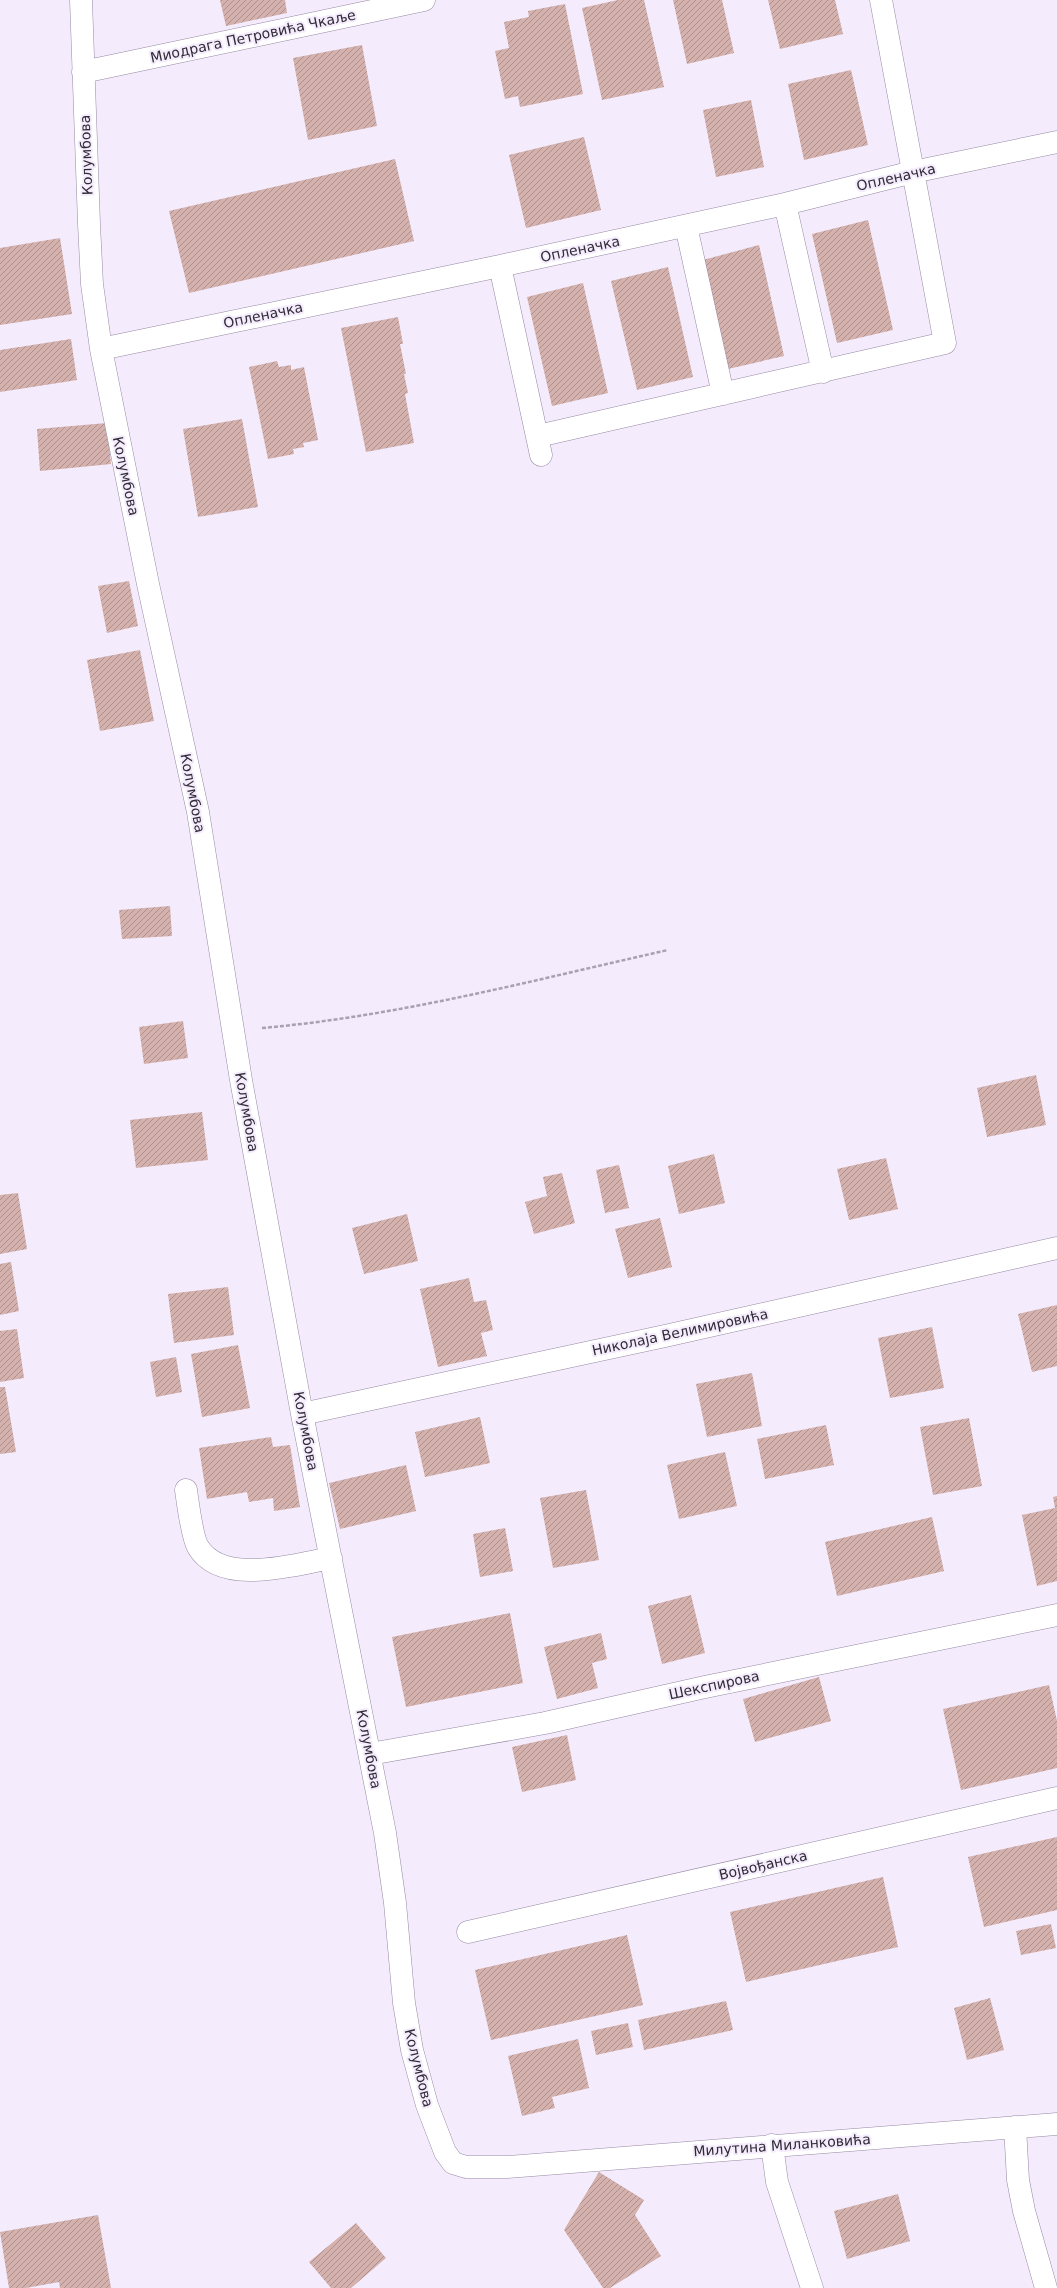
<svg xmlns="http://www.w3.org/2000/svg" width="1057" height="2288" font-family="'DejaVu Sans',sans-serif">
<defs>
<pattern id="building-hatch" width="6" height="6" patternUnits="userSpaceOnUse"><rect width="6" height="6" fill="#d4b1ac"/><path d="M-1 1l2-2M0 6l6-6M5 7l2-2" fill="none" stroke="#ac908d"/></pattern>
</defs>
<rect width="100%" height="100%" fill="#f4ebfc"/>
<path fill="url(#building-hatch)" d="M220 0H285L287 13 226 26Z
M618 0H644L664 87 602 100 582 8Z
M673 0H722L734 53 687 64Z
M768 0H835L843 34 780 49Z
M565 4 583 94 520 107 518 96 505 99 495 51 509 48 504 22 529 17 528 11Z
M362 45 377 126 308 140 293 58Z
M851 70 868 145 804 160 788 84Z
M751 100 764 167 716 177 703 110Z
M584 137 601 210 526 228 509 155Z
M395 159 414 241 189 293 169 211Z
M868 220 893 330 837 343 812 234Z
M60 238 72 314 0 325V248Z
M759 245 784 356 728 369 703 260Z
M668 267 693 377 637 390 611 281Z
M583 283 608 393 552 406 527 297Z
M398 317 403 344H400L406 374H404L408 393 405 394 414 443 366 452 341 328Z
M71 339 77 380 0 392V350Z
M277 361 279 367 291 365V370L304 367 318 440 303 443 304 447 293 449 294 454 268 459 249 367Z
M242 419 258 507 198 517 183 429Z
M107 423 111 464 40 471 37 429Z
M129 581 138 626 107 633 98 586Z
M140 650 154 721 100 731 87 660Z
M170 906 172 936 122 939 119 910Z
M183 1021 188 1058 144 1064 139 1027Z
M1036 1075 1046 1125 987 1137 977 1088Z
M202 1112 208 1160 136 1168 130 1120Z
M714 1154 725 1203 679 1214 668 1166Z
M886 1158 898 1209 849 1220 837 1169Z
M619 1165 629 1208 605 1213 596 1170Z
M562 1173 575 1223 534 1234 525 1202 547 1196 543 1177Z
M18 1193 27 1249 0 1254V1195Z
M407 1214 418 1261 364 1274 352 1228Z
M660 1218 672 1267 628 1278 615 1229Z
M11 1262 19 1311 0 1315V1264Z
M469 1278 474 1302 486 1300 493 1330 481 1333 487 1356 438 1367 420 1289Z
M228 1287 234 1335 174 1343 168 1294Z
M1057 1305V1366L1032 1372 1018 1314Z
M932 1327 944 1388 890 1398 878 1338Z
M17 1329 24 1378 0 1382V1331Z
M238 1345 250 1408 202 1417 191 1354Z
M176 1357 182 1392 156 1397 150 1362Z
M752 1373 762 1426 707 1437 696 1384Z
M0 1387H5L16 1452 0 1454Z
M480 1417 490 1463 425 1477 415 1432Z
M969 1418 982 1486 933 1495 920 1427Z
M826 1425 834 1465 765 1479 757 1439Z
M271 1437 273 1447 290 1445 300 1507 274 1511 273 1498 249 1502 247 1492 207 1499 199 1448Z
M725 1452 737 1506 679 1519 667 1465Z
M406 1465 416 1511 340 1529 329 1483Z
M586 1490 599 1560 553 1568 540 1498Z
M1057 1496V1581L1037 1586 1022 1515 1055 1508 1053 1497Z
M932 1517 944 1571 837 1596 825 1542Z
M505 1528 513 1571 480 1577 473 1534Z
M691 1595 705 1653 662 1664 648 1606Z
M510 1613 523 1683 406 1707 392 1637Z
M601 1633 607 1659 592 1663 598 1688 557 1699 544 1647Z
M819 1677 831 1721 755 1742 743 1699Z
M1049 1685 1057 1721V1768L961 1790 943 1709Z
M567 1735 576 1780 522 1792 512 1747Z
M1057 1837V1910L984 1927 968 1857Z
M883 1877 898 1947 746 1982 730 1912Z
M1051 1924 1056 1948 1021 1955 1016 1931Z
M627 1935 643 2005 491 2040 475 1970Z
M990 1998 1004 2050 967 2060 954 2008Z
M726 2001 733 2030 644 2050 638 2020Z
M628 2023 633 2047 596 2055 591 2031Z
M578 2039 589 2088 552 2097 555 2108 522 2116 508 2056Z
M599 2172 644 2200 635 2215 661 2256 610 2288H603L564 2230Z
M898 2194 910 2241 847 2259 834 2211Z
M98 2215 111 2288H60L59 2282 26 2288H9L0 2232Z
M356 2223 386 2258 351 2288H331L309 2262Z"/>
<g fill="none" stroke-linecap="round" stroke-linejoin="round">
<defs>
<path id="minor" d="M81 0 89 224 92 284 101 349 148 584 198 812 241 1080 302 1414 385 1833 395 1903 404 2003 412 2050 427 2105 445 2152 453 2163 466 2167H507L1057 2124
M83 72 424 0
M785 204 823 372
M686 226 723 394
M500 266 541 455
M101 349 500 266 785 204 913 172 1057 142
M538 436 945 343 881 0
M302 1414 665 1336 1057 1248
M186 1490C188 1504 192 1537 198 1547 222 1587 296 1564 331 1558
M370 1754 545 1723 705 1687 1057 1615
M468 1932 1057 1798
M1015 2127 1018 2180 1024 2211 1046 2288
M772 2145 777 2182 812 2288"/>
</defs>
<use href="#minor" stroke="#9789a3" stroke-width="23"/>
<path stroke="#a8a1af" stroke-width="2.5" stroke-dasharray="4 2" stroke-linecap="butt" d="M262 1028C400 1016 534 980 668 950"/>
<use href="#minor" stroke="#fff" stroke-width="22"/>
</g>
<g text-anchor="middle" stroke-width="4" stroke-linejoin="round" paint-order="stroke">
<g font-size="14" fill="#302b35" stroke="#f4ebfc">
<text transform="translate(253 36) rotate(-12)" y="5">Миодрага Петровића Чкаље</text>
<text transform="translate(86 155) rotate(-92)" y="5">Колумбова</text>
<text transform="translate(896 177) rotate(-13)" y="5">Опленачка</text>
<text transform="translate(580 249) rotate(-12)" y="5">Опленачка</text>
<text transform="translate(263 315) rotate(-12)" y="5">Опленачка</text>
<text transform="translate(126 476) rotate(78)" y="5">Колумбова</text>
<text transform="translate(193 793) rotate(79)" y="5">Колумбова</text>
<text transform="translate(247 1112) rotate(80)" y="5">Колумбова</text>
<text transform="translate(680 1332) rotate(-12)" y="5">Николаја Велимировића</text>
<text transform="translate(306 1431) rotate(79)" y="5">Колумбова</text>
<text transform="translate(714 1685) rotate(-12)" y="5">Шекспирова</text>
<text transform="translate(369 1749) rotate(79)" y="5">Колумбова</text>
<text transform="translate(763 1865) rotate(-13)" y="5">Војвођанска</text>
<text transform="translate(419 2068) rotate(76)" y="5">Колумбова</text>
<text transform="translate(782 2145) rotate(-4)" y="5">Милутина Миланковића</text>
</g>
</g>
</svg>
